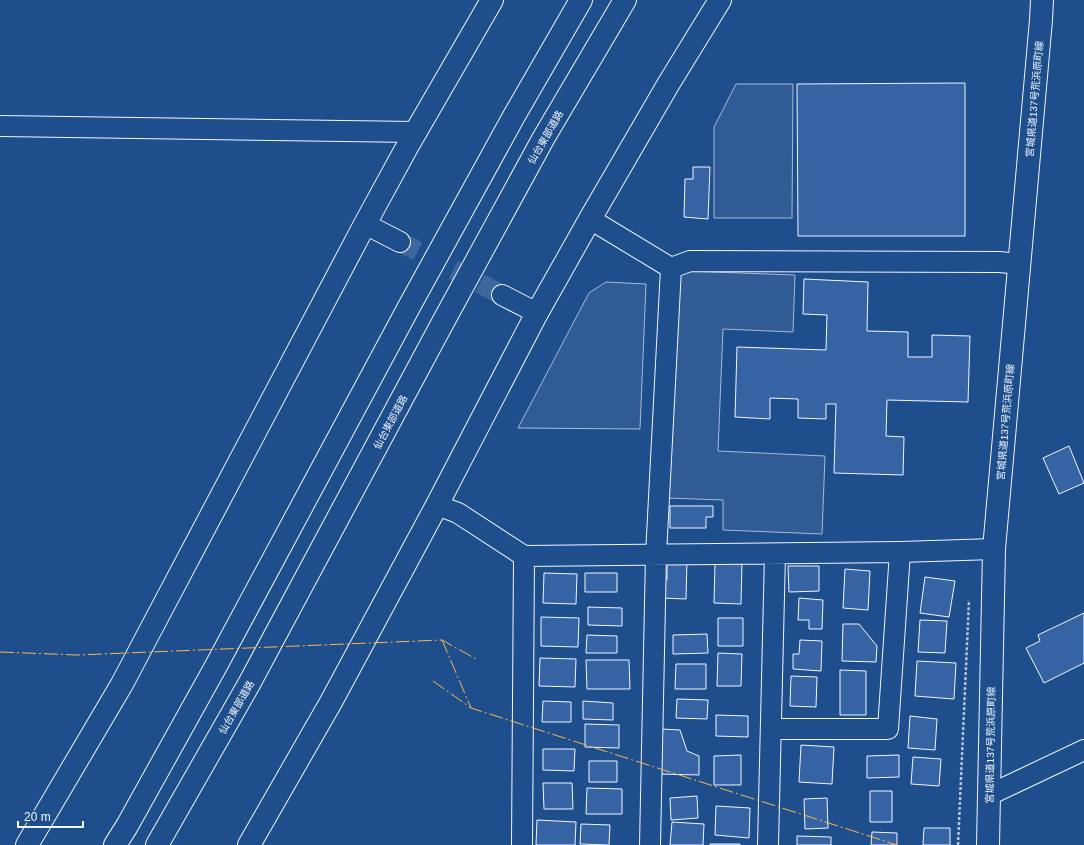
<svg xmlns="http://www.w3.org/2000/svg" width="1084" height="845" font-family="Arial,'Noto Sans JP',sans-serif">
<rect width="100%" height="100%" fill="#1f4e8c"/>
<path fill="#305b95" stroke="#a8bbd7" d="M736 84H793L792 218H714V127Z
M686 271 795 275 793 332 723 329 718 451 825 456 822 534 723 530V500L668 498 677 280Z
M606 282 646 284 640 429 518 428 589 293Z"/>
<path fill="#3563a3" stroke="#f2f6ff" d="M965 83V236H798L797 84Z
M693 167H710L708 219 684 217 685 179H693Z
M804 279 868 282 867 331 908 332V357H932V335L970 336 968 402 887 400 886 436 904 437 903 475 834 473 836 404H826V419L798 418V399L770 398V419L735 417 737 347 826 350 827 315 803 314Z
M1069 446 1084 483 1059 494 1043 458Z
M670 506H713V517H706V528H670Z
M667 560 687 561 686 599 661 598V580H667Z
M715 563 742 564 741 604 714 603Z
M788 566H819V591L789 592Z
M845 569 870 571 868 610 843 608Z
M544 573 577 574 576 604 543 603Z
M585 573H617V592H585Z
M925 577 955 581 949 617 920 613Z
M799 598 823 600 822 629H809V620H798Z
M588 607 622 608V626L588 625Z
M1084 613V663L1044 683 1026 648 1040 641 1038 635Z
M541 617 579 618 578 647 541 646Z
M718 618H743V646H718Z
M920 620 947 621 945 653 918 652Z
M843 624H859L877 646 876 662 842 661Z
M707 634 708 653 673 654V635Z
M587 635 617 636V653H586Z
M800 640 822 641 821 671 793 669V654H799Z
M718 653 742 654 741 686H717Z
M540 658 576 659 575 687 539 686Z
M586 660H629L630 689H587Z
M917 661 956 663 954 699 915 696Z
M676 664H706V689H675Z
M840 670 866 671V715H840Z
M791 676 817 677 816 707 790 706Z
M677 699 708 700 707 719 676 718Z
M543 701 571 702V722H542Z
M583 701 613 703V720L583 719Z
M716 715 748 716V737L716 736Z
M910 716 937 719 935 750 908 748Z
M585 724 619 725V748L585 747Z
M661 729 680 730 687 751 699 756V775L659 774Z
M801 745 834 747 832 784 799 782Z
M543 749H575L574 771 543 770Z
M741 755V785H714V756Z
M899 755V777L867 778V756Z
M913 757 941 759 939 786 911 784Z
M589 761H617V782H589Z
M543 783H572L573 809H544Z
M587 788 622 789V814H586Z
M870 791H892V822H870Z
M697 796 698 818 671 820 670 798Z
M827 798 828 828 805 829 804 799Z
M716 806 750 808 749 838 715 835Z
M537 820 576 822 575 845H536Z
M672 822 704 824 703 845H670Z
M581 824 610 825 609 845 580 844Z
M924 828H950V845H923Z
M872 832 897 833V845H871Z
M797 836 831 837V845H797Z
M710 844H740V845H710Z"/>
<g fill="none" stroke-linecap="round" stroke-linejoin="round">
<path stroke="#3f679d" stroke-width="20" stroke-dasharray="20 10" stroke-linecap="butt" d="M400 242 502 295"/>
<defs>
<path id="street" d="M0 126 415 132
M590 219 671 268 656 555 650 845
M365 224 400 242
M671 268 690 261 999 262 1020 264
M502 295 537 313
M437 505 458 513 524 556
M771 729H888L900 552
M989 795 1084 750
M522 845 524 556 900 552 994 549
M768 845 775 554"/>
<path id="secondary" d="M27 845 122 684 365 224 407 147 492 0
M249 845 331 702 437 505 537 313 590 219 669 83 720 0
M988 845 994 549 1041 20 1042 0"/>
<path id="highway" d="M115 845 127 826 216 666 410 305 514 116 581 0
M157 845 249 684 442 324 543 139 625 0"/>
</defs>
<use href="#street" stroke="#f2f6ff" stroke-width="22"/>
<use href="#secondary" stroke="#f2f6ff" stroke-width="24"/>
<use href="#highway" stroke="#f2f6ff" stroke-width="24"/>
<path stroke="#b3c4dc" stroke-width="2.5" stroke-dasharray="3 2" stroke-linecap="butt" d="M958 845 969 600"/>
<use href="#street" stroke="#1f4e8c" stroke-width="20"/>
<use href="#secondary" stroke="#1f4e8c" stroke-width="22"/>
<use href="#highway" stroke="#1f4e8c" stroke-width="22"/>
<path stroke="#ffb74d" stroke-width="1" stroke-dasharray="14 3 2 3" stroke-linecap="butt" d="M442 640 471 708
M0 652 78 655 442 640 476 659
M433 681 471 708 897 845"/>
</g>
<g text-anchor="middle" stroke-width="3" stroke-linejoin="round" paint-order="stroke">
<g font-size="10" fill="#f2f6ff" stroke="#1f4e8c">
<text transform="translate(1034 99) rotate(-85)" y="4">宮城県道137号荒浜原町線</text>
<text transform="translate(545 137) rotate(-60)" y="4">仙台東部道路</text>
<text transform="translate(390 422) rotate(-62)" y="4">仙台東部道路</text>
<text transform="translate(1005 422) rotate(-85)" y="4">宮城県道137号荒浜原町線</text>
<text transform="translate(236 707) rotate(-60)" y="4">仙台東部道路</text>
<text transform="translate(990 745) rotate(-89)" y="4">宮城県道137号荒浜原町線</text>
</g>
</g>
<path d="M18 821v6h65v-6" fill="none" stroke="#f2f6ff" stroke-width="2"/>
<text x="24" y="821" font-size="12" fill="#f2f6ff" stroke="#1f4e8c" stroke-width="3" paint-order="stroke">20 m</text>
</svg>
